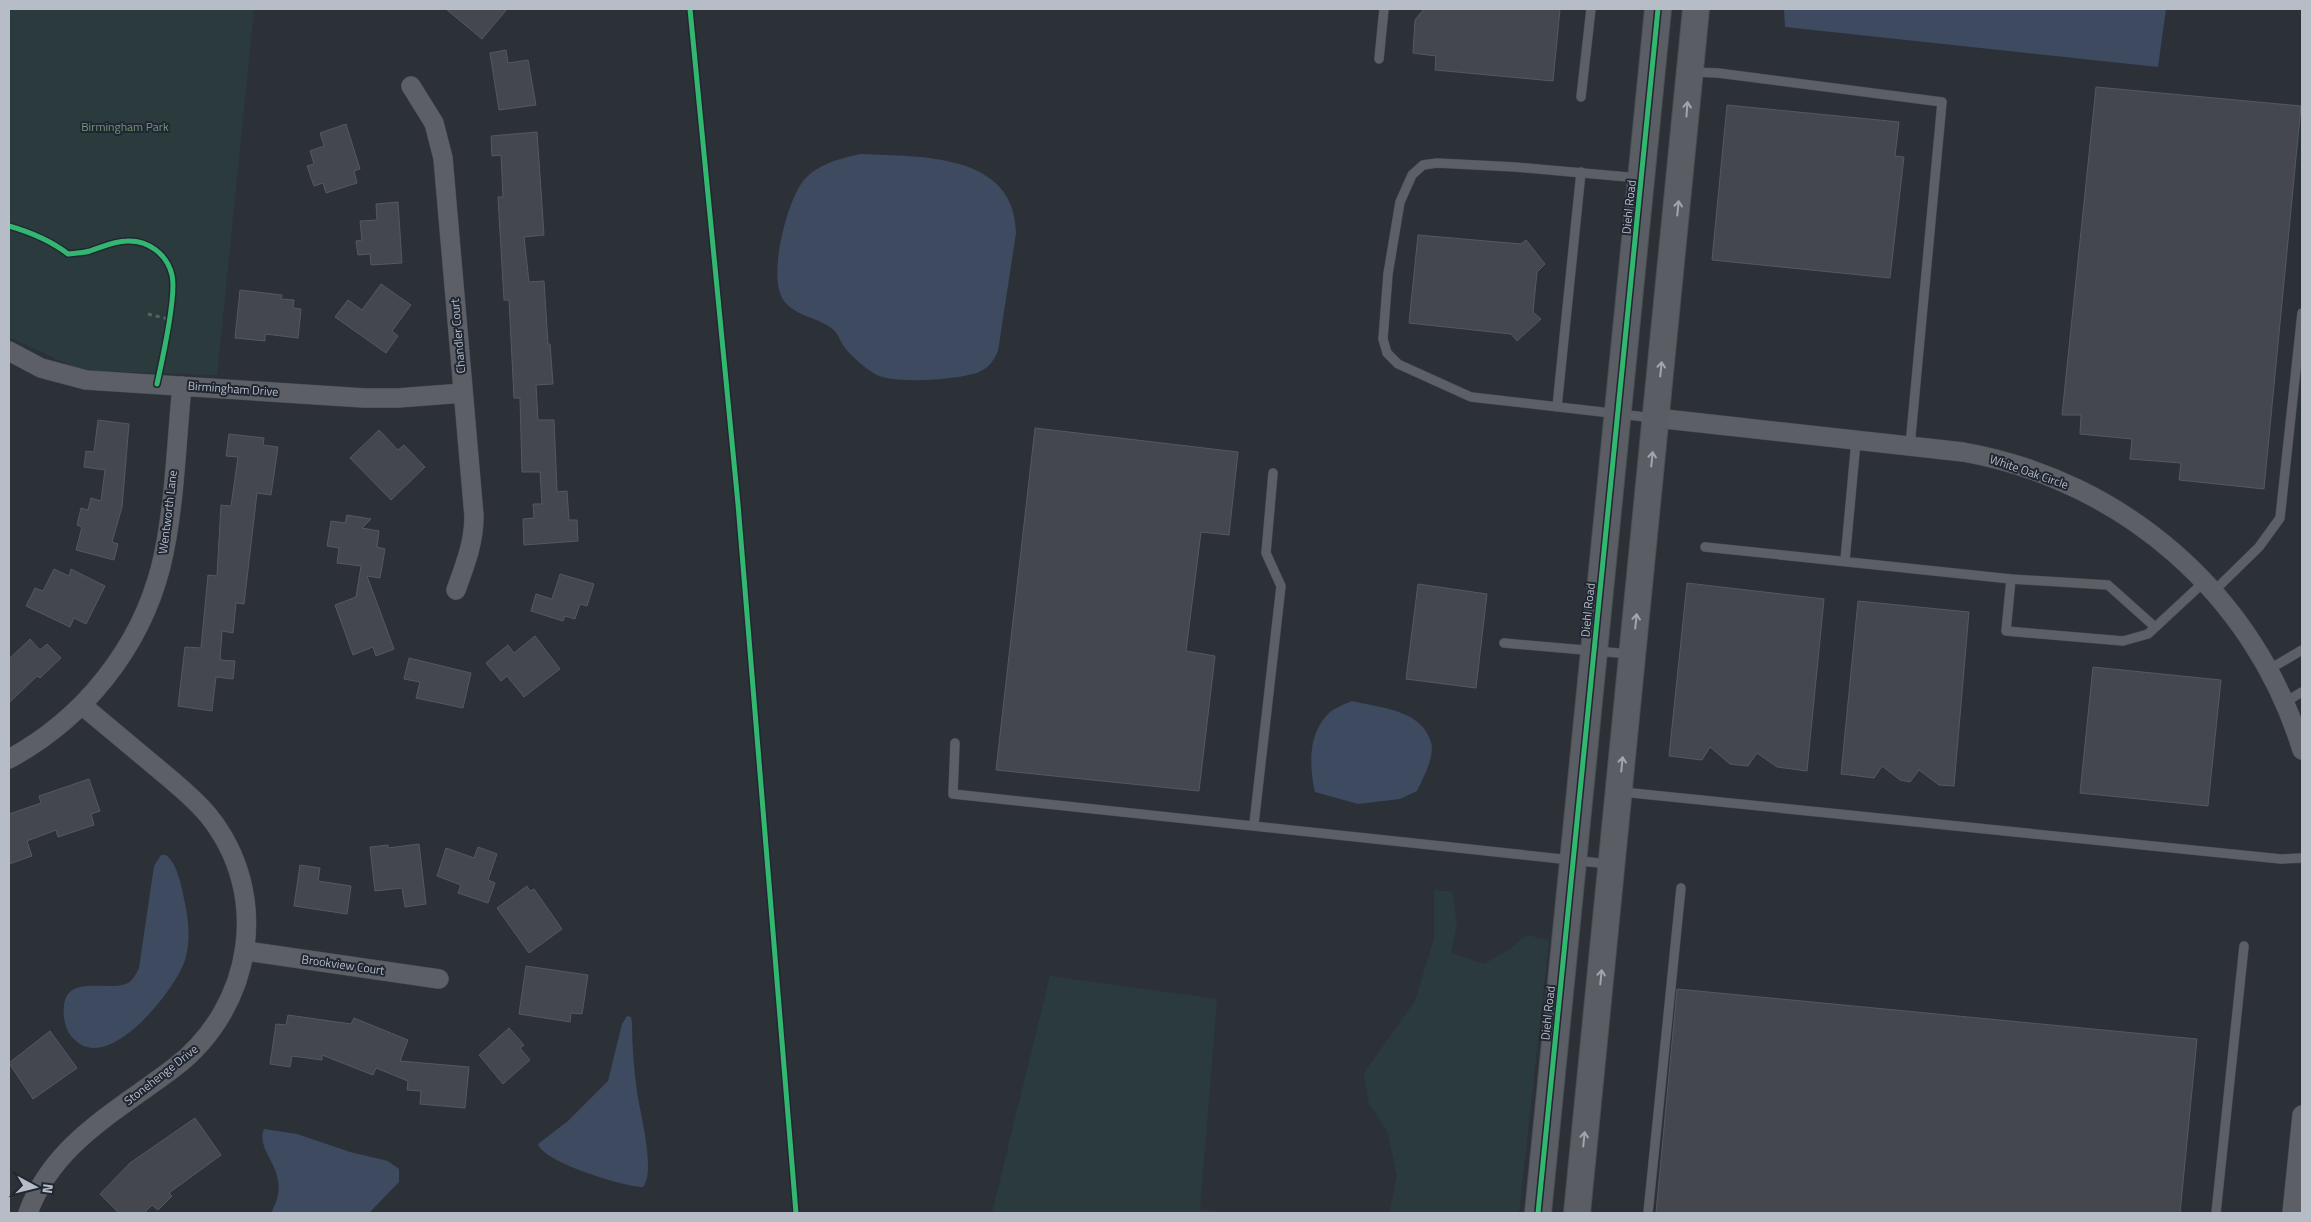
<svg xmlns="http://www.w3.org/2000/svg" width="2311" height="1222" font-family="'Titillium Web',sans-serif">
<rect width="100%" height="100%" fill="#2c3138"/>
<path fill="#2b3b3d" d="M9 9H254L217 375 98 371 74 367 9 337Z
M1434 890 1452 892 1457 925 1451 953 1484 964 1509 950 1526 935 1549 940 1519 1213H1389L1397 1176 1387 1130 1369 1104 1364 1073 1415 1001 1434 938Z
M1050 976 1217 999 1200 1209 1225 1213H992Z"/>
<path fill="#3e4a5f" d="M1784 9H2166L2158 67 1785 27Z
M861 154C920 157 1015 152 1016 233L998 351C994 360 989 368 979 372 959 380 896 384 877 375 866 369 853 358 845 348 839 340 839 333 830 327 815 317 796 316 784 301 767 279 786 206 801 184 814 165 840 158 861 154Z
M1352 701C1380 708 1421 709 1431 742 1435 757 1423 778 1417 791L1400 799 1358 804 1315 792C1309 766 1308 734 1328 714 1334 708 1345 704 1352 701Z
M161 855H166C178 864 182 889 185 903 189 924 191 943 184 963 172 994 102 1083 69 1033 64 1025 62 1010 65 1000 73 976 111 992 128 983 133 980 136 974 139 968L154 866Z
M627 1016 631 1017 632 1023C632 1046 634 1070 637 1092 640 1113 656 1171 643 1187 624 1187 543 1162 538 1144L568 1121 608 1081 622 1024Z
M264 1129 297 1134 350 1152 388 1161 399 1169V1182L369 1213H271C295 1171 254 1154 264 1129Z"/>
<path fill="#44484e" stroke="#54585f" d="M446 9H507L482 39Z
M1424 9H1560L1553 81 1435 70 1436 56 1413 53 1415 20Z
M506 50 508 63 528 60 536 105 499 110 490 53Z
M2096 87 2301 106 2264 489 2179 480 2181 463 2130 459 2132 439 2080 434 2081 415H2062Z
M1727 105 1899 122 1895 156 1904 157 1890 278 1712 260Z
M346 124 360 169 354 171 357 183 326 193 323 183 314 186 307 166 314 164 310 151 324 146 320 133Z
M537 132 544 235 524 237 529 282 544 281 548 344H550L553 384 536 385 538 420H554L557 492 567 491 569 520H577L578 541 524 545 523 519 534 518 533 504H542L540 472H522L520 398H514L509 300H504L498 197H503L501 155 492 156 491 136Z
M398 202 402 263 371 265 370 254 358 255 356 241 362 240 360 221 377 220 376 204Z
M1418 235 1521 244 1526 240 1545 264 1537 272 1533 312 1541 319 1517 341 1511 334 1409 323Z
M381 284 411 305 392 331 398 336 386 353 335 317 348 300 362 310Z
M240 290 282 295 281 299 294 300 293 308 301 309 298 338 265 334V341L235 338Z
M98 420 129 424 122 507 112 542 118 544 114 560 76 550 82 527 77 525 81 508 88 510 91 498 101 501 105 470 84 467 86 451 94 452Z
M1035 428 1238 452 1229 535 1201 532 1186 651 1215 656 1199 791 996 770Z
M379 430 398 450 404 445 425 467 391 500 350 458Z
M229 434 264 438 263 445 278 447 271 495 257 493 244 604 236 603 233 633 222 631 220 660 235 661 233 679 216 677 212 711 178 706 185 647 201 648 208 575 217 576 221 505 231 506 238 457 226 456Z
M347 515 371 519 362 528 379 531 377 547 385 549 380 578 367 576 394 649 376 656 373 647 353 655 335 605 356 597 361 566 337 563 339 548 327 546 331 521 345 523Z
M54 569 69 576 71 569 105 586 86 624 74 618 70 627 26 606 35 588 43 591Z
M560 574 594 584 587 606 580 604 575 619 565 616 563 621 531 611 536 594 552 599Z
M1687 583 1824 599 1807 771 1777 767 1757 753 1748 766 1730 764 1710 747 1702 760 1669 756Z
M1418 584 1487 594 1476 688 1406 679Z
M1858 601 1969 612 1954 786 1939 785 1919 770 1910 782 1900 780 1882 766 1874 778 1841 774Z
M535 636 560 669 524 697 507 676 501 681 486 663 508 645 514 653Z
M30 639 40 650 47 644 61 658 40 678 37 676 9 703V659Z
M409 658 471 673 463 708 416 698 420 682 404 679Z
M2093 667 2221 680 2208 806 2080 793Z
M89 779 100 811 91 814 94 825 58 837 56 830 27 841 32 856 9 864V814L41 803 39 796Z
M419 844 426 904 405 907 402 888 375 891 370 847 388 845V848Z
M478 847 497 854 488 880 495 883 488 903 458 893 461 885 437 876 446 848 474 858Z
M300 865 320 868 318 881 351 886 347 914 294 906Z
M527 886 530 891 534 889 562 929 529 953 497 908Z
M526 966 588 975 582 1014 571 1013 570 1022 519 1014Z
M1677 989 2197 1039 2180 1213H1656Z
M288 1015 351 1024 354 1018 408 1040 400 1061 469 1067 465 1108 420 1104 421 1091 407 1090 408 1081 376 1068 373 1075 322 1055V1060L292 1056 290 1067 270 1064 276 1024 286 1025Z
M509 1028 524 1045 520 1048 530 1060 503 1084 479 1055Z
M50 1031 77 1068 33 1099 9 1063Z
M195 1118 221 1155 169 1193 172 1196 158 1210 152 1205 144 1213H119L100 1194 130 1163Z"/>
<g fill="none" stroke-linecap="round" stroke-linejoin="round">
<defs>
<path id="lane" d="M1379 59 1384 9
M1692 72 1718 73 1942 102 1910 446
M1581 97 1591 9
M1639 178 1515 167 1437 163 1423 165 1412 175 1400 202 1388 274 1383 339 1387 353 1398 364 1471 397 1654 418
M1557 407 1581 172
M1705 547 2011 579
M1845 560 1856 441
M2213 592 2259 547 2280 518 2302 313
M2155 627 2108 585 2011 579 2006 631 2123 641 2148 634 2204 582
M1504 643 1630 654
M2268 670 2302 650
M2285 702 2302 692
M955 743 953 794 1609 864
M1622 792 2281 859 2302 858
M1254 824 1281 586 1266 553 1273 473
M1648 1213 1681 888
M2216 1213 2244 946"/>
<path id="street" d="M411 86 434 123 443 158 474 516C474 543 465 565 456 590
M9 351 41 368 86 380 364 398H398L463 393
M1656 418 1963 452C2123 480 2255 595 2302 750
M9 759C83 719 140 649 161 566 175 508 176 445 182 386
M246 951 439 979
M28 1213C53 1143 119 1110 175 1067 253 1007 272 894 208 815 193 797 174 782 156 767 131 746 107 726 83 706
M2292 1213 2302 1115"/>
<path id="secondary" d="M1538 1213 1658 9
M1577 1213 1696 9"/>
</defs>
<use href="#lane" stroke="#4a4d52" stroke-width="10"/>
<use href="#street" stroke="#4a4d52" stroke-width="20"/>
<use href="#secondary" stroke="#4a4d52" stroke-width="28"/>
<path stroke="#5a5f63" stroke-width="3" stroke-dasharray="4 4" stroke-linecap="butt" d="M148 314 168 319"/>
<use href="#lane" stroke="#5c5f66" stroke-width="9"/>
<use href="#street" stroke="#5c5f66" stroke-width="19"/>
<use href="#secondary" stroke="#5a5e64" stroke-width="26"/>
<defs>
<path id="cycleway" d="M690 9 738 504 796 1213
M9 226C30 232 50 240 68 254 75 253 83 253 90 251 102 247 114 241 127 241 148 240 167 254 172 275 177 296 162 361 157 384
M1538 1213 1658 9"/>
</defs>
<use href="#cycleway" stroke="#202732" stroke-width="8"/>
<use href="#cycleway" stroke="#33b770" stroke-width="5"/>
</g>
<defs><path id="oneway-shaft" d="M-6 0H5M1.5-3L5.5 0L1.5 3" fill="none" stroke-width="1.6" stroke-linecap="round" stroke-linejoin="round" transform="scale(1.25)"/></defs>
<g stroke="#a0a5ae">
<use href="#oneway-shaft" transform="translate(1687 109) rotate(-86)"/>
<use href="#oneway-shaft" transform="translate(1678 208) rotate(-84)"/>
<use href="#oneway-shaft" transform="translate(1661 369) rotate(-84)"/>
<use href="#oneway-shaft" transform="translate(1652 459) rotate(-84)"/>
<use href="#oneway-shaft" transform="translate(1636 621) rotate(-84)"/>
<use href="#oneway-shaft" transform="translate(1622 764) rotate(-84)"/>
<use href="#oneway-shaft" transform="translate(1601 977) rotate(-84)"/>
<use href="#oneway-shaft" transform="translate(1584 1139) rotate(-84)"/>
</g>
<g text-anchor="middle" stroke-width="4" stroke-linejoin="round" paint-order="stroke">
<g font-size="12" fill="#71967a" stroke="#202732">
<text x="125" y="131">Birmingham Park</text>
</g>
<g font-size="12" fill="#b7bdc7" stroke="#202732">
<text transform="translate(1629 207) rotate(-84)" y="4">Diehl Road</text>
<text transform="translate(458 336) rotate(-95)" y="4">Chandler Court</text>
<text transform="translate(233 389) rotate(4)" y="4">Birmingham Drive</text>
<text transform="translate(2029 472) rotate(19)" y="4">White Oak Circle</text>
<text transform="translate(168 512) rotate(-83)" y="4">Wentworth Lane</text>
<text transform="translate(1588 610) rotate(-84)" y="4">Diehl Road</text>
<text transform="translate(343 965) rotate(8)" y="4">Brookview Court</text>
<text transform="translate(1548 1013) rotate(-84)" y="4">Diehl Road</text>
<text transform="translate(161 1075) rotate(-38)" y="4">Stonehenge Drive</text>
</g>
</g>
<rect width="2311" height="1222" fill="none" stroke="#b7bdc7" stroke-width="20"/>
<g transform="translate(35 1187) rotate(97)" stroke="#202732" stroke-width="4" paint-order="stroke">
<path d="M0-4L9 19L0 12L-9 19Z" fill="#b7bdc7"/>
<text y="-8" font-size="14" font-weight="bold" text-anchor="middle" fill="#b7bdc7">N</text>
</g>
</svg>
